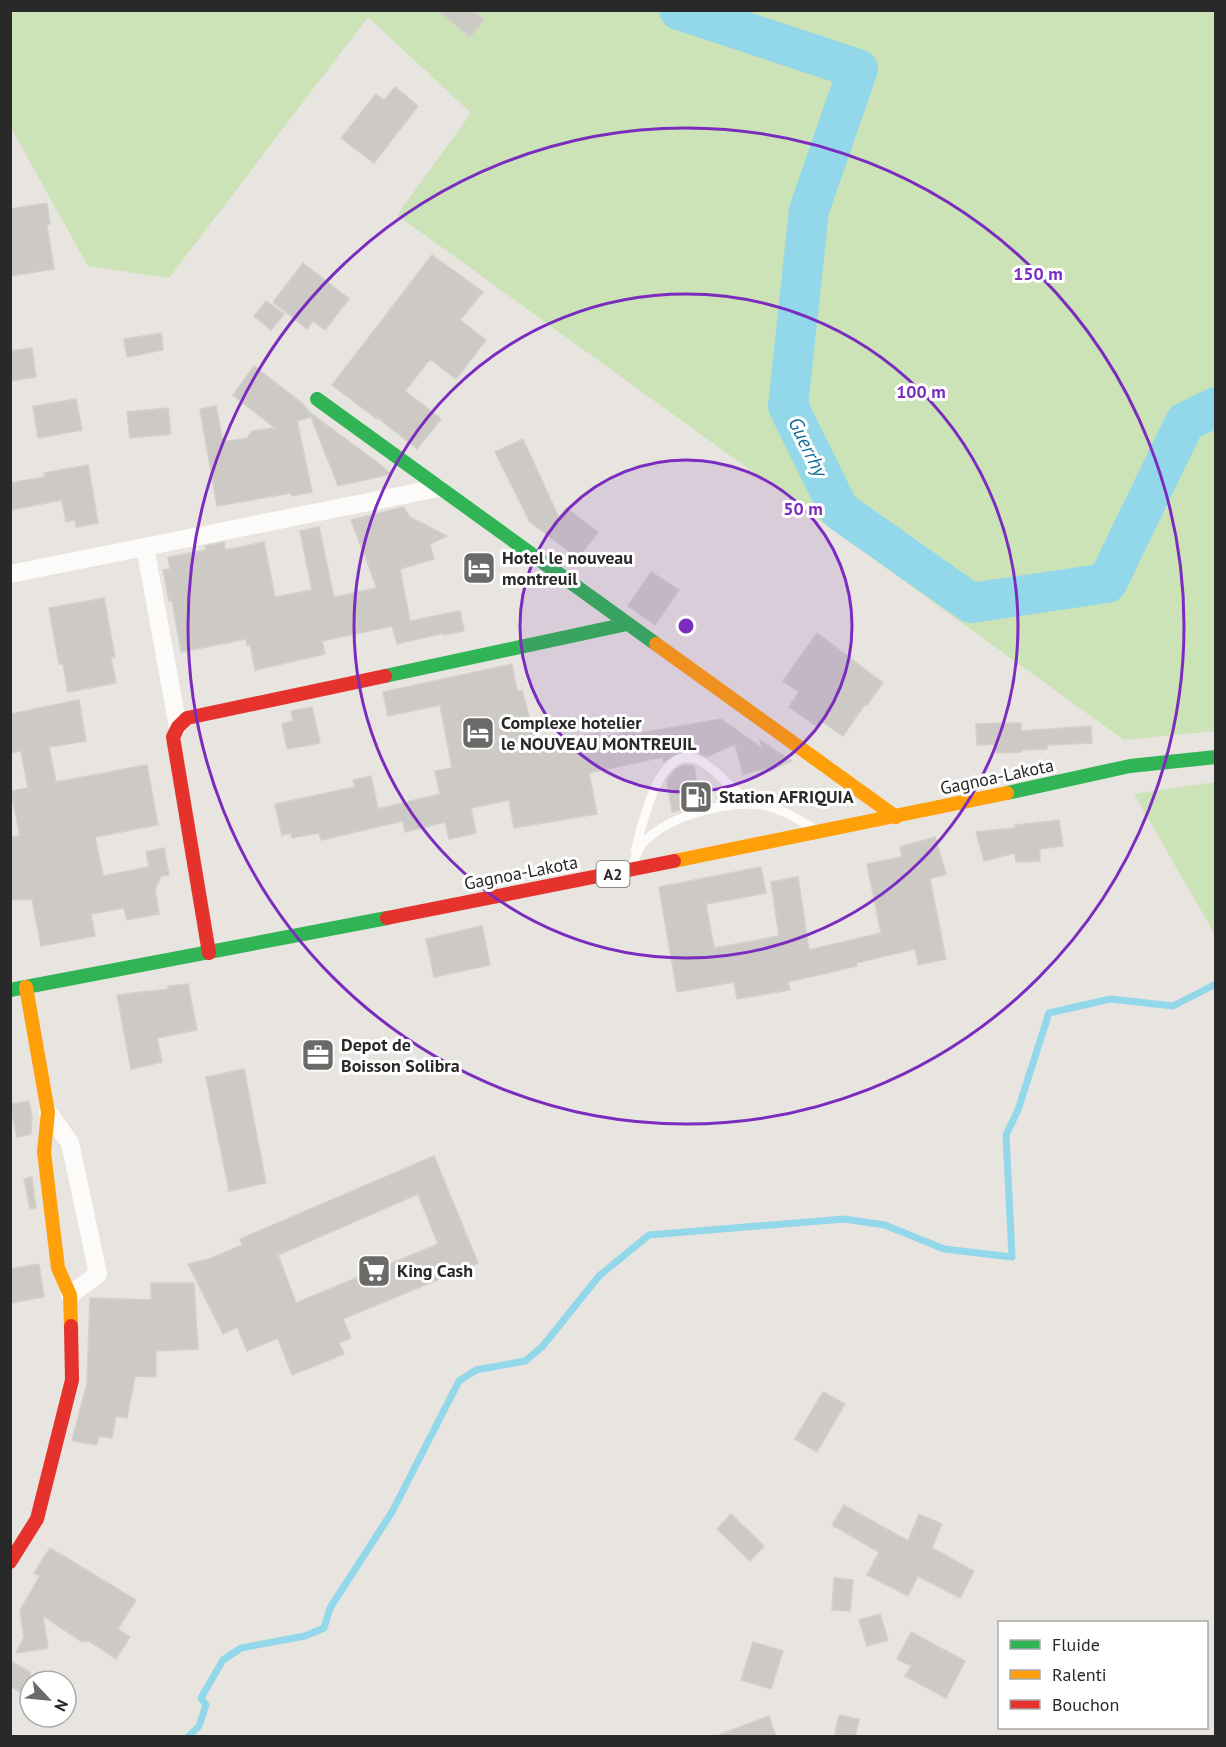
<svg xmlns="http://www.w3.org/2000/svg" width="1226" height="1747" font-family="'PT Sans',sans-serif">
<rect width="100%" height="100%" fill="#e8e4df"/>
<path fill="#cbe3b7" d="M10 11H1215V731L1124 740 397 215 471 113 368 17 169 278 88 266 11 128Z
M1215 782H1216L1215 935 1134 794Z"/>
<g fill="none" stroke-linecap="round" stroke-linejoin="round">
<path stroke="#92d7ea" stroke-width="7" d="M189 1736 199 1726 206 1705 201 1698 223 1660 241 1648 305 1636 324 1628 330 1608 392 1512 459 1381 476 1370 525 1361 542 1347 599 1276 649 1235 844 1219 885 1225 944 1249 1012 1257 1006 1135 1018 1110 1049 1013 1110 999 1173 1006 1216 984"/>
<path stroke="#92d7ea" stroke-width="40" d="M679 10 858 69 809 210 788 406 839 510 971 603 1107 583 1185 422 1216 407"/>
</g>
<path fill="#cdcac6" stroke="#d3d0cb" stroke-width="1.5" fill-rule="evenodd" d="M437 10H472L484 20 470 37Z
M395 87 418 106 374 163 341 138 376 94 384 100Z
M47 203 50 224 47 225 54 269 10 276V209Z
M432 255 483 292 460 320 486 340 456 379 430 359 405 391 441 419 417 449 377 417V419L332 385Z
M303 263 349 299 325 330 313 321 307 329 273 302Z
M266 301 284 314 271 330 254 316Z
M161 333 163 350 127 357 124 339Z
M32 348 36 377 10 381V351Z
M254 366 303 404 308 411 382 466 391 474 338 486 311 417 297 421 312 492 292 496 291 493 217 506 200 409 216 406 223 442 247 438 252 431 275 428 233 395Z
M76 399 82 430 38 438 33 406Z
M168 408 171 434 130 438 127 412Z
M523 439 559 518 566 508 598 532 578 558 530 522 495 452Z
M88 465 98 523 76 527 75 520 66 522 62 500 10 510V483L45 477 44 473Z
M403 507 410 517 447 536 430 544 434 559 400 569 410 621 460 611 464 631 443 635V633L397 644 392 626 322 641 325 654 255 670 250 644 247 645 246 639 181 652 172 600 169 601 163 570 170 569 168 557 206 550 205 546 224 542 225 550 264 542 275 597 312 590 300 531 319 527 334 597 377 588 351 520Z
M651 572 679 590 655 625 628 606Z
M104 598 115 657 111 658 116 683 68 692 63 664H59L49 608Z
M817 633 883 683 867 705 865 704 843 736 821 721 817 726 789 707 799 692 783 681Z
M512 664 517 691 522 690 536 743 599 733 600 738 635 730 636 734 721 719 762 748 760 740 792 761 769 771 768 768 743 774 735 744 707 757 697 752H680L664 762 663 757 589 773 597 814 514 828 509 800 471 808 476 833 449 839 445 822 405 832 403 821 321 840 319 833 292 838 291 833 282 835 275 804 355 787 353 780 371 776 378 809 440 794 435 771 452 768 440 705 388 716 383 692Z
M79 700 86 741 49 747 56 782 147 765 158 825 95 837 103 876 149 867 146 852 164 848 169 875 161 876 155 890 159 914 127 920 124 908 91 914 95 936 41 946 32 899 10 900V837L20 836 11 791 28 788 21 751 10 753V714Z
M312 707 320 743 287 749 282 724 293 721 291 711Z
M1009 723H1021V731L1091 726 1092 743 1047 745V749L1021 750V752L996 753V744L977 745 976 724Z
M684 765 694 766 700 805 672 812 667 780 676 769Z
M1059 820 1063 846 1040 849V861L1016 862 1015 853 984 861 976 832 1015 828V825Z
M935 837 946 874 930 879 946 959 918 965 915 949 856 963 857 966 788 982 790 990 737 999 734 982 677 992 659 887 761 867 766 893 706 904 714 948 779 936 771 882 798 877 809 950 881 933 867 864 902 857 900 847Z
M482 926 490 965 434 977 426 939Z
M188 984 197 1030 157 1038 162 1062 131 1069 117 995 168 989V986Z
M244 1069 266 1183 229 1191 206 1077Z
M29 1101 32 1117 31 1134 17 1137 10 1104Z
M434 1156 478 1263 343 1319 351 1338 339 1343 344 1354 292 1375 278 1338 247 1351 237 1327 223 1334 188 1264 209 1259 242 1245 240 1239ZM418 1194 438 1244 296 1303 278 1255Z
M32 1177 36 1208 30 1209 24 1179Z
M39 1264 44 1297 10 1303V1269Z
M151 1283H194L198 1349 156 1351V1377L135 1376 127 1418 116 1416 112 1438 99 1436 97 1445 72 1441 87 1383 90 1298 151 1300Z
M823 1392 845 1404 817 1452 795 1439Z
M844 1505 908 1541 919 1514 942 1524 932 1548 974 1571 960 1598 918 1576 908 1596 867 1575 879 1552 832 1525Z
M731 1514 764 1546 750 1561 717 1529Z
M50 1548 136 1600 118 1629 130 1637 116 1659 89 1641 82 1642 43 1616 48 1648 16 1653 24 1637 20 1610 40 1576 34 1573Z
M834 1578 853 1580 850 1611 832 1610Z
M880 1614 888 1640 867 1646 859 1620Z
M911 1632 965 1661 946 1698 905 1676 911 1666 897 1659Z
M753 1642 783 1651 771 1689 741 1680Z
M10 1661 30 1672V1698L10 1686Z
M839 1715 859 1719 855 1737 835 1734Z
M769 1716 776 1737H719V1735Z"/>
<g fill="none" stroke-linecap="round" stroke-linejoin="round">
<path stroke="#fcfbfa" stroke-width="9" d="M635 851C642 826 658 745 696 759 712 765 723 781 736 791 744 796 752 800 760 805
M633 864C635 859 637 852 640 847 662 817 725 801 760 805 778 807 796 818 811 827"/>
<path stroke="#fcfbfa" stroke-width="18" d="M145 547 178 727
M10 574 438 488
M48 1112 70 1143 98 1274 70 1295"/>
<path stroke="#30b455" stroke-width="14" d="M317 399 656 644
M385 676 627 624
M1007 793 1130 766 1216 757
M10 990 387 918"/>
<path stroke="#ff9f0a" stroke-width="14" d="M656 644 896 817
M674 861 1007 793
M26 987 48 1112 44 1152 58 1268 70 1295 71 1326"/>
<path stroke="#e5322d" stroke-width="14" d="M387 918 674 861
M209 953 173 737 178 727 187 718 385 676
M10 1562 37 1519 72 1380 71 1326"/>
</g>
<circle cx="686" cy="626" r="166" fill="#7b2cbf" fill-opacity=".12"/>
<g fill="none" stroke="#7b2cbf" stroke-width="3">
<circle cx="686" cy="626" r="166"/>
<circle cx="686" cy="626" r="332"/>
<circle cx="686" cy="626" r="498"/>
</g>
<defs>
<symbol id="hotel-square" viewBox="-11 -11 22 22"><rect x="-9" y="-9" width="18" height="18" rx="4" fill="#6c6a69" stroke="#fff"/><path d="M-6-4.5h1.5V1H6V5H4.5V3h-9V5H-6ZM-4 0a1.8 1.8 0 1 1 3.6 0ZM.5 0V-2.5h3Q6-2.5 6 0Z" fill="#fff"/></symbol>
<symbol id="fuel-square" viewBox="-11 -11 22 22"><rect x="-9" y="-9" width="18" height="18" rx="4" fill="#6c6a69" stroke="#fff"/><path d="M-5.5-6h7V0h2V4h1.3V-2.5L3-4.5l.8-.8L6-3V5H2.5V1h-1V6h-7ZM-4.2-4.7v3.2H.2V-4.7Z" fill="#fff"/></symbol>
<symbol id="office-square" viewBox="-11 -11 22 22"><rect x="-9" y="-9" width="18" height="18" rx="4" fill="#6c6a69" stroke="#fff"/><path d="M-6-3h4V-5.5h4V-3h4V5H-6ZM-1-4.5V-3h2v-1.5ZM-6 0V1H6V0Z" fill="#fff"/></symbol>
<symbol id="supermarket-square" viewBox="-11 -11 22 22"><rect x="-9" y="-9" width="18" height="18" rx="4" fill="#6c6a69" stroke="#fff"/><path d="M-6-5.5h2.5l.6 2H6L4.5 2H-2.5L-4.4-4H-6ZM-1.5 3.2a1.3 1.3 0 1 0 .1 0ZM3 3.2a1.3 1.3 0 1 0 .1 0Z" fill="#fff"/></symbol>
</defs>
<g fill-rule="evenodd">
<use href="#hotel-square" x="460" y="549" width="38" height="38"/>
<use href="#hotel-square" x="459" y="714" width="38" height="38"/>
<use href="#fuel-square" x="677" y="778" width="38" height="38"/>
<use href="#office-square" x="299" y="1036" width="38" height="38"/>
<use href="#supermarket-square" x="355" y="1252" width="38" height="38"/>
</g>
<g text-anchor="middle" stroke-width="6" stroke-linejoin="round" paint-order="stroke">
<rect fill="#fff" stroke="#696969" stroke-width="1.5" x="596.5" y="861" width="33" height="26" rx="4.5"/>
<g font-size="16" font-weight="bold" fill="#292929">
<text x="613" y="880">A2</text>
</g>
<g font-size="18" font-weight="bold" fill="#292929" stroke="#fff" text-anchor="start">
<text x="502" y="564">Hotel le nouveau<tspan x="502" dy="21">montreuil</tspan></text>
<text x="501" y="729">Complexe hotelier<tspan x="501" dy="21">le NOUVEAU MONTREUIL</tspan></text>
<text x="719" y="803">Station AFRIQUIA</text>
<text x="341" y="1051">Depot de<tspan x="341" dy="21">Boisson Solibra</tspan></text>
<text x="397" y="1277">King Cash</text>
</g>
<g font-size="18" fill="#292929" stroke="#fff">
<text transform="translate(997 777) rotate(-12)" y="6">Gagnoa-Lakota</text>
<text transform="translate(521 873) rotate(-11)" y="6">Gagnoa-Lakota</text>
</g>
<g font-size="20" font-style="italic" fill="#0d6f9a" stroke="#fff">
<text transform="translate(808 447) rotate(64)" y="7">Guerrhy</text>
</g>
</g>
<circle cx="686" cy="626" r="9" fill="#7b2cbf" stroke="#fff" stroke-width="3"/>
<g font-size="18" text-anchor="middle" font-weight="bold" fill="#7b2cbf" stroke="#fff" stroke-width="6" stroke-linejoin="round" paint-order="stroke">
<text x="1038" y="280">150 m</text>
<text x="921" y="398">100 m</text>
<text x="803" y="515">50 m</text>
</g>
<rect width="1226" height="1747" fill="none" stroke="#292929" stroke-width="24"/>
<rect x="998" y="1621" width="210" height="108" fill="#ffffff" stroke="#a9a9a9" stroke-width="1.5"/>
<rect x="1010" y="1640" width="30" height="9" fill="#30b455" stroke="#a9a9a9" stroke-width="1.5"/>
<text x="1052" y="1651" font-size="18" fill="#292929">Fluide</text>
<rect x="1010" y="1670" width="30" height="9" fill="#ff9f0a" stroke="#a9a9a9" stroke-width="1.5"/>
<text x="1052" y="1681" font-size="18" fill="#292929">Ralenti</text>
<rect x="1010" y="1700" width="30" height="9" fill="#e5322d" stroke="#a9a9a9" stroke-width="1.5"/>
<text x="1052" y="1711" font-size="18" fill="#292929">Bouchon</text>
<g transform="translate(48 1699) rotate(116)"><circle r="28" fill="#ffffff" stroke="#a9a9a9" stroke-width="1.5"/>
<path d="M0-4.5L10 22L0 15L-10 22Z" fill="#6c6a69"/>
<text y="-9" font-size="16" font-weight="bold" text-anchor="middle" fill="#292929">N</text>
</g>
</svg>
